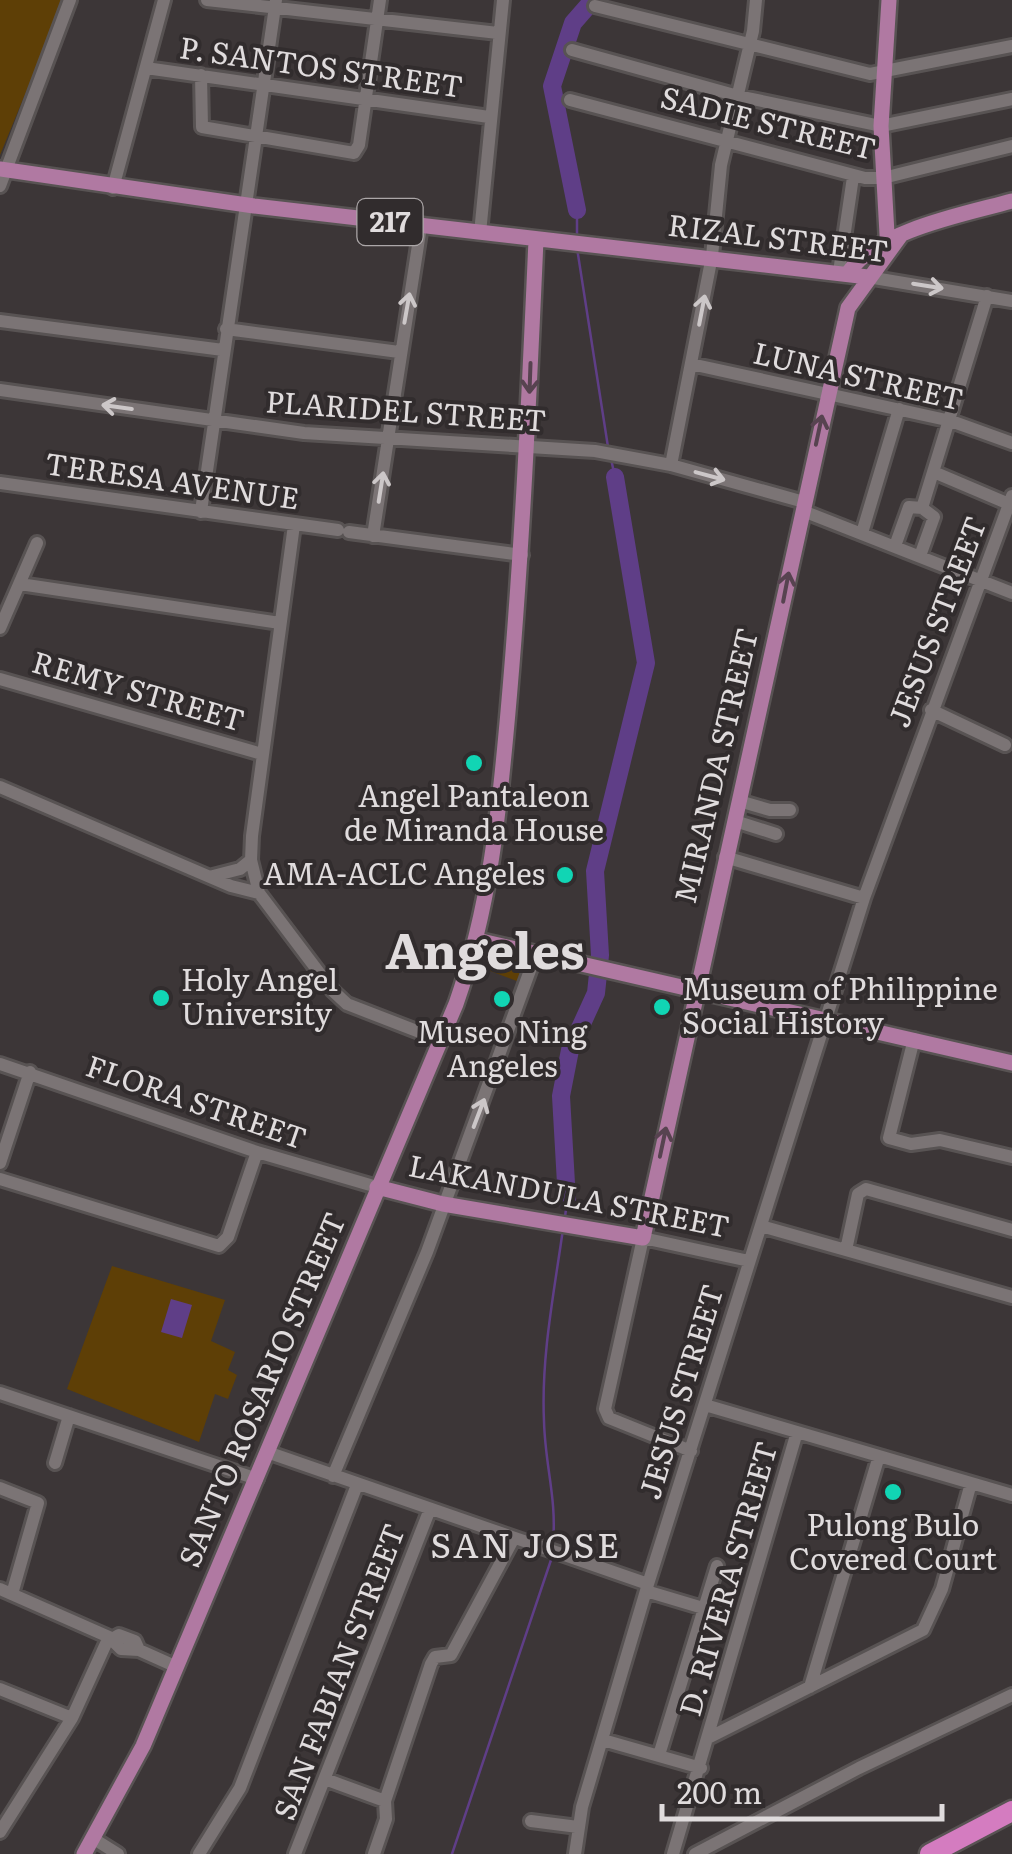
<svg xmlns="http://www.w3.org/2000/svg" width="1012" height="1854" font-family="Literata,serif">
<rect width="100%" height="100%" fill="#3c3637"/>
<path fill="#5e3f06" d="M0 0H64L0 155Z
M492 955 529 963 522 983 485 969Z
M112 1266 225 1300 211 1341 235 1352 228 1370 237 1375 228 1399 215 1394 199 1442 67 1389Z"/>
<path fill="#5f3e87" d="M171 1299 192 1305 182 1338 161 1332Z"/>
<g fill="none" stroke-linecap="round" stroke-linejoin="round">
<path stroke="#5f3e87" stroke-width="2.5" d="M577 235V210
M577 248 608 447
M611 459 615 477
M565 1217 567 1201
M553 1544C557 1498 545 1466 544 1421 541 1357 554 1293 563 1229
M452 1854 552 1557"/>
<path stroke="#5f3e87" stroke-width="18" d="M577 210 552 86 573 23 593 0
M567 1201 561 1096 570 1050 596 993 600 955 595 871 646 663 615 477"/>
<defs>
<path id="minor" d="M207 0 498 33
M595 6 870 74 1012 46
M572 50 738 96 881 126 1012 99
M146 68 489 117
M201 75 202 127 354 153 359 145 380 0
M570 100 865 178H883L1012 146
M0 186 70 0
M113 188 164 0
M480 233 503 0
M839 272 853 177
M868 277 1012 301
M0 321 223 350
M226 329 399 352
M691 364 951 421 1012 443
M0 390 304 433 595 451 671 465 804 502
M671 465 712 256 721 165 753 31 756 0
M207 471 276 0
M936 473 1009 504
M0 483 338 530
M922 508 987 296
M803 511 1012 593
M201 512 206 474
M294 525 252 836 251 860 259 893 333 991 347 1004 440 1040
M349 532 522 555
M862 533 899 409
M373 536 421 226
M895 546 909 507 922 508 934 517 920 556
M20 584 280 623
M0 628 37 543
M0 679 262 754
M931 710 1005 745
M0 787 231 886 259 893
M739 801 770 810H790
M735 821 776 834
M725 857 864 898
M213 876 240 869 251 860
M914 1039 889 1138 911 1144 940 1140 1012 1157
M0 1064 257 1152 377 1187
M0 1163 30 1072
M0 1179 219 1246 228 1237 257 1152
M761 1226 1012 1297
M846 1250 858 1194 866 1189 1012 1230
M0 1393 257 1479
M705 1405 1012 1495
M691 1451 609 1418 605 1409 643 1238 749 1261
M267 1452 648 1584
M55 1463 69 1416
M333 1476 427 1252 536 954
M0 1488 38 1503 12 1594
M0 1589 109 1637 121 1649 139 1650
M646 1591 703 1608
M112 1639 119 1635 135 1641 139 1650 177 1667
M810 1687 879 1456
M0 1689 72 1718
M710 1737 923 1630 942 1589 971 1483
M603 1740 701 1768
M659 1755 717 1566
M325 1779 385 1801
M531 1821 578 1827
M0 1832 72 1718 109 1637
M94 1839 118 1854
M199 1854 240 1788 357 1485
M295 1854 430 1509
M374 1854 386 1819 385 1801 431 1664 435 1657 451 1655 514 1538
M575 1854 582 1807 648 1584 864 898 1012 496
M673 1854 797 1432
M695 1854 859 1768 1012 1695"/>
<path id="major" d="M0 169 254 206 868 277
M888 252 881 126 889 0
M848 273C877 230 965 214 1012 201
M477 940 1012 1063
M377 1187 443 1204 643 1238 848 308 901 235
M84 1854 143 1746 456 1004C490 907 499 813 508 712 522 555 529 398 536 240"/>
<path id="highway" d="M930 1854 1012 1811"/>
</defs>
<use href="#minor" stroke="#585353" stroke-width="18"/>
<use href="#major" stroke="#585353" stroke-width="20"/>
<use href="#highway" stroke="#585353" stroke-width="25"/>
<use href="#minor" stroke="#7b7475" stroke-width="12"/>
<use href="#major" stroke="#b079a2" stroke-width="15"/>
<use href="#highway" stroke="#d47cc0" stroke-width="20"/>
</g>
<defs><path id="oneway-shaft" d="M-6 0H5M1.5-3L5.5 0L1.5 3" fill="none" stroke-width="1.6" stroke-linecap="round" stroke-linejoin="round" transform="scale(2.5)"/></defs>
<g stroke="#ccc7c8">
<use href="#oneway-shaft" transform="translate(928 286) rotate(9)"/>
<use href="#oneway-shaft" transform="translate(407 308) rotate(-80)"/>
<use href="#oneway-shaft" transform="translate(702 310) rotate(-79)"/>
<use href="#oneway-shaft" transform="translate(117 407) rotate(-172)"/>
<use href="#oneway-shaft" transform="translate(710 476) rotate(15)"/>
<use href="#oneway-shaft" transform="translate(381 487) rotate(-81)"/>
<use href="#oneway-shaft" transform="translate(479 1113) rotate(-69)"/>
</g>
<g stroke="#574350">
<use href="#oneway-shaft" transform="translate(530 378) rotate(92)"/>
<use href="#oneway-shaft" transform="translate(819 430) rotate(-78)"/>
<use href="#oneway-shaft" transform="translate(786 587) rotate(-79)"/>
<use href="#oneway-shaft" transform="translate(663 1142) rotate(-78)"/>
</g>
<g fill="#11d5b4" stroke="#312c2d" stroke-width="4">
<circle cx="474" cy="763" r="10"/>
<circle cx="565" cy="875" r="10"/>
<circle cx="161" cy="998" r="10"/>
<circle cx="502" cy="999" r="10"/>
<circle cx="662" cy="1007" r="10"/>
<circle cx="893" cy="1492" r="10"/>
</g>
<g text-anchor="middle" stroke-width="8" stroke-linejoin="round" paint-order="stroke">
<rect fill="#312c2d" stroke="#aca7a8" stroke-width="2.5" x="357.5" y="199" width="65" height="46" rx="8"/>
<g font-size="28" font-weight="bold" fill="#e0dcdd">
<text x="390" y="232">217</text>
</g>
<g font-size="30" fill="#e0dcdd" stroke="#312c2d">
<text transform="translate(321 68) rotate(8)" y="10">P. SANTOS STREET</text>
<text transform="translate(768 124) rotate(14)" y="10">SADIE STREET</text>
<text transform="translate(778 239) rotate(7)" y="10">RIZAL STREET</text>
<text transform="translate(858 377) rotate(13)" y="10">LUNA STREET</text>
<text transform="translate(406 412) rotate(4)" y="10">PLARIDEL STREET</text>
<text transform="translate(172 482) rotate(8)" y="10">TERESA AVENUE</text>
<text transform="translate(938 622) rotate(-69)" y="10">JESUS STREET</text>
<text transform="translate(138 692) rotate(16)" y="10">REMY STREET</text>
<text transform="translate(717 766) rotate(-77)" y="10">MIRANDA STREET</text>
<text transform="translate(196 1103) rotate(19)" y="10">FLORA STREET</text>
<text transform="translate(569 1197) rotate(11)" y="10">LAKANDULA STREET</text>
<text transform="translate(263 1390) rotate(-67)" y="10">SANTO ROSARIO STREET</text>
<text transform="translate(682 1392) rotate(-73)" y="10">JESUS STREET</text>
<text transform="translate(729 1579) rotate(-74)" y="10">D. RIVERA STREET</text>
<text transform="translate(340 1672) rotate(-69)" y="10">SAN FABIAN STREET</text>
</g>
<g font-size="30" fill="#e0dcdd" stroke="#312c2d">
<text x="474" y="807">Angel Pantaleon<tspan x="474" dy="34">de Miranda House</tspan></text>
<text x="545" y="885" text-anchor="end">AMA-ACLC Angeles</text>
<text x="181" y="991" text-anchor="start">Holy Angel<tspan x="181" dy="34">University</tspan></text>
<text x="682" y="1000" text-anchor="start">Museum of Philippine<tspan x="682" dy="34">Social History</tspan></text>
<text x="502" y="1043">Museo Ning<tspan x="502" dy="34">Angeles</tspan></text>
<text x="893" y="1536">Pulong Bulo<tspan x="893" dy="34">Covered Court</tspan></text>
</g>
<g font-size="35" letter-spacing="2.5" fill="#e0dcdd" stroke="#312c2d">
<text x="526" y="1558">SAN JOSE</text>
</g>
<g font-size="50" font-weight="bold" fill="#e0dcdd" stroke="#312c2d">
<text x="485" y="969">Angeles</text>
</g>
</g>
<path d="M662 1804v15h280v-15" fill="none" stroke="#e0dcdd" stroke-width="5"/>
<text x="677" y="1804" font-size="30" fill="#e0dcdd" stroke="#312c2d" stroke-width="8" paint-order="stroke">200 m</text>
</svg>
